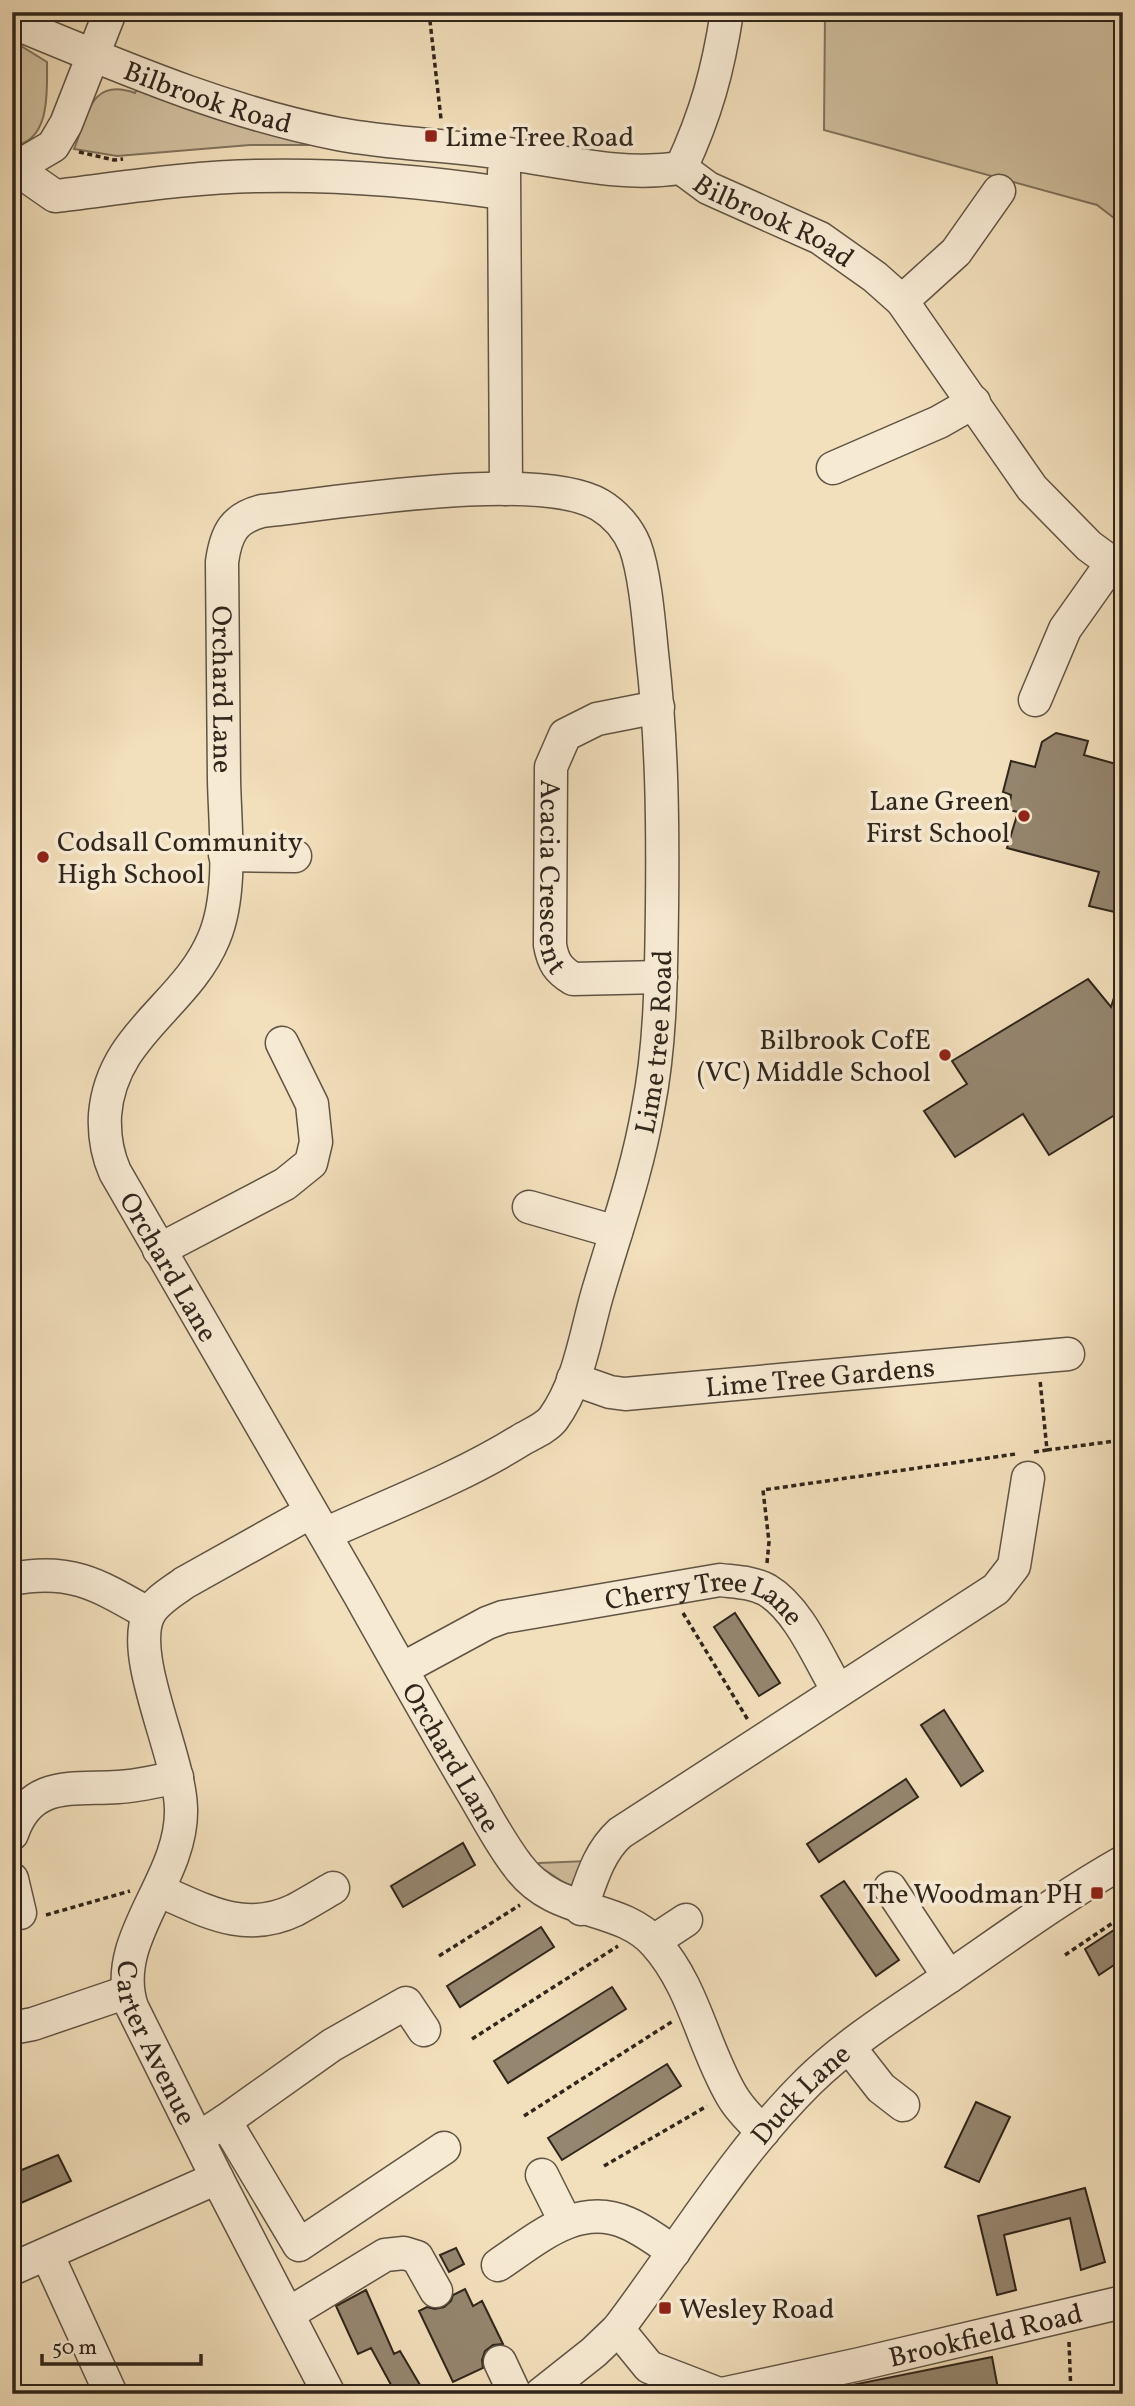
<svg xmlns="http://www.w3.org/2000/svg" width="1135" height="2406" font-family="Vollkorn,serif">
<rect width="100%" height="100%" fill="#f2dfbb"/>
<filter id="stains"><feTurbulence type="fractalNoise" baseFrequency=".00286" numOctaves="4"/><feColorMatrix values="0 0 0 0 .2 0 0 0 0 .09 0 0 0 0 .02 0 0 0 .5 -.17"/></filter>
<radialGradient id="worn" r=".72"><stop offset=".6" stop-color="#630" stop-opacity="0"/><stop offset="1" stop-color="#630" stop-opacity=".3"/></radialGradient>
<path fill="#d1c0a0" stroke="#80735e" stroke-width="2" d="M825 12H1123V225L1097 205 824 130Z
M12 44 21 46 47 62C47 91 51 142 12 146Z
M139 85 343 145H250L117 156 74 149C88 115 90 77 135 93Z
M588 1861 575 1886 566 1884 539 1866V1863Z"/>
<path fill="#95866f" stroke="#30261c" stroke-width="2" d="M1056 733 1088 741 1084 755 1123 766V914L1089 906 1099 872 1007 848 1018 812 1009 810 1011 795 1003 792 1011 761 1035 767 1042 742Z
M1088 979 1111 1007 1119 982 1123 983V1110L1049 1155 1023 1114 955 1157 924 1111 967 1084 952 1061Z
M735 1613 780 1683 759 1696 714 1627Z
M944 1710 983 1771 961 1786 921 1725Z
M906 1779 918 1797 819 1862 807 1844Z
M463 1843 475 1865 403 1907 391 1886Z
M844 1881 899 1960 876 1976 821 1896Z
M1123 1924V1959L1099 1975 1085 1949Z
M541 1927 554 1947 460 2007 447 1986Z
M612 1987 626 2009 508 2083 494 2061Z
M667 2064 681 2086 562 2160 548 2138Z
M976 2102 1010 2117 979 2182 945 2167Z
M58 2155 71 2181 12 2207V2174Z
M1085 2188 1105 2262 1081 2270 1070 2218 1004 2235 1016 2290 997 2295 978 2216Z
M456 2248 464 2264 449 2272 440 2255Z
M465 2289 473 2306 482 2301 503 2344 493 2345 485 2351 482 2360 483 2368 453 2382 419 2311 427 2307 435 2309 444 2307 451 2301 453 2295Z
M366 2290 394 2354 400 2351 420 2385 405 2394H396L371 2348 358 2354 336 2306Z
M992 2357 999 2394H848L847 2386Z"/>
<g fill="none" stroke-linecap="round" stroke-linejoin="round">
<defs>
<g id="minor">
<path id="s1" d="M12 22C119 66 224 112 338 134 392 144 448 145 502 153 564 161 619 177 681 168L708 188 820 238 875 277 902 301 1032 488 1089 546 1123 571"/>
<path d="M24 163 32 180 55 196C122 188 190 177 257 176 339 174 421 181 502 193"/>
<path d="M12 167 24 163 53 146 66 124 110 12"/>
<path d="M681 168C706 114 718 71 727 12"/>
<path d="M504 172 506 489"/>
<path d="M902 301 956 252 999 191"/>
<path d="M833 468 939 422 974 402"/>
<path d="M1035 700 1065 629 1111 564"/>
<path id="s2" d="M658 707 597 719 565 735 551 767 550 945C553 962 558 970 573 979L661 977"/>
<path d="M225 855 295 856"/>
<path d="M529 1207 616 1232"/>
<path d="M159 1250 285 1184 311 1163 316 1142 312 1104 282 1043"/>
<path id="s3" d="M573 1379 610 1392 625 1394 1068 1354"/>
<path id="s4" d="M311 1512 184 1583C172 1592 154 1602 148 1616 130 1660 180 1756 181 1809 183 1880 109 1939 132 2007L217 2178 329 2394"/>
<path id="s5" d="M325 1534C391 1504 460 1478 521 1440 531 1434 546 1428 553 1419 579 1383 585 1337 597 1295 615 1233 637 1173 648 1109 661 1043 661 975 662 908 663 821 662 740 652 653 649 623 645 573 635 546 628 529 615 514 600 505 539 469 337 503 262 511 234 518 226 533 222 562 223 634 223 707 224 780 225 828 233 893 214 938 186 1006 111 1034 105 1115 104 1135 107 1154 115 1172 195 1313 279 1453 359 1594 396 1660 433 1726 471 1790 486 1815 500 1843 518 1866 555 1917 619 1903 655 1943 694 1986 703 2047 732 2096 740 2110 752 2121 763 2132"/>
<path d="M12 1579C71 1567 100 1586 149 1614"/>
<path id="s6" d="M402 1669 487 1623 503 1617 720 1580C736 1582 752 1582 767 1590 799 1609 819 1659 838 1691"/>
<path d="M12 1834C30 1780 72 1790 118 1787 138 1786 158 1781 177 1777"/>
<path d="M12 1879 20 1913"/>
<path d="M890 1888 949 1977"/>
<path d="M160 1891C206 1911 245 1934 295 1910 308 1903 321 1895 333 1888"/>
<path d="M581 1909C591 1881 598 1853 620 1833L996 1589 1014 1566 1028 1478"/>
<path d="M654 1941 686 1920"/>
<path d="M12 2028 33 2024 127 1992"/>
<path d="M849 2047 881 2088 903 2105"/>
<path d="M225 2121 332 2045 406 2003 424 2030"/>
<path d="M199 2138 225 2121 299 2245 444 2148"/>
<path d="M542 2175 565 2221"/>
<path d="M47 2254 111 2394"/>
<path d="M498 2265C537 2239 578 2201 627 2223 644 2230 659 2242 674 2252"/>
<path d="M12 2269 217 2178"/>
<path d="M288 2314 385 2255 404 2253 417 2257 436 2291"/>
<path d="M618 2329 649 2367 719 2394"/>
<path d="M500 2362 515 2394"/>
<path id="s7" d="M541 2394 594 2352 618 2329C681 2246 735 2154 809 2081 851 2040 902 2009 950 1976 1007 1937 1063 1896 1123 1862"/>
<path id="s8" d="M722 2394 860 2364 1123 2302"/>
</g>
</defs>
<use href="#minor" stroke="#605444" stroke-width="35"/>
<path stroke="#30261c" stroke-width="3.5" stroke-dasharray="5 3.5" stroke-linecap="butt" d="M429 12 441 119
M79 152 114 160 123 159
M1047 1450 1123 1440
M1034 1452 1047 1450 1040 1380
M767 1563 769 1542 763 1490 1016 1454
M683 1613 748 1720
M46 1915 130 1891
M1065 1955 1123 1916
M439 1956 520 1905
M472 2039 618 1946
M524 2116 673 2021
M604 2166 707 2106
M1069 2342 1071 2394"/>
<use href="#minor" stroke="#f7ead3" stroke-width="32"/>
</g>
<g fill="#8f2418" stroke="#f7ead3" stroke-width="2.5">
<rect x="424" y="129" width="14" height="14" rx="3.5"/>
<circle cx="1024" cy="816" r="7"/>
<circle cx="43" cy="857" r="7"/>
<circle cx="945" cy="1055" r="7"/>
<rect x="1090" y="1886" width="14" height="14" rx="3.5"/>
<rect x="658" y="2301" width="14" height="14" rx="3.5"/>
</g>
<g text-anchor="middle" stroke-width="7" stroke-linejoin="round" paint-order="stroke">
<g font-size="28" fill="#30261c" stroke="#f7ead3">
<text dy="10" stroke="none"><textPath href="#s1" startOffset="210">Bilbrook Road</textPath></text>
<text dy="10" stroke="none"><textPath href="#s1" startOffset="798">Bilbrook Road</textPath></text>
<text dy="10" stroke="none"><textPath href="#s5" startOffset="1741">Orchard Lane</textPath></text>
<text dy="10" stroke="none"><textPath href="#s2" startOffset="242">Acacia Crescent</textPath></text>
<text dy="10" stroke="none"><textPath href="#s5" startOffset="649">Lime tree Road</textPath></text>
<text dy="10" stroke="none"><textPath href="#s5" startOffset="2370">Orchard Lane</textPath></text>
<text dy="10" stroke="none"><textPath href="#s3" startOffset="250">Lime Tree Gardens</textPath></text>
<text dy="10" stroke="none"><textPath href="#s6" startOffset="322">Cherry Tree Lane</textPath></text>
<text dy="10" stroke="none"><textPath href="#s5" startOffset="2936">Orchard Lane</textPath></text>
<text dy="10" stroke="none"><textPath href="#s4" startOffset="642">Carter Avenue</textPath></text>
<text dy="10" stroke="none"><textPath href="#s7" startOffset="399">Duck Lane</textPath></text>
<text dy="10" stroke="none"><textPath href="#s8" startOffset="270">Brookfield Road</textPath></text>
</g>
<g font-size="28" fill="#30261c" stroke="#f7ead3" text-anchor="start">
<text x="445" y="146">Lime Tree Road</text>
<text x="1010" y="810" text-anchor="end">Lane Green<tspan x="1010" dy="32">First School</tspan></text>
<text x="57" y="851">Codsall Community<tspan x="57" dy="32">High School</tspan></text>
<text x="931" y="1049" text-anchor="end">Bilbrook CofE<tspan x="931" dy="32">(VC) Middle School</tspan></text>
<text x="1083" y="1903" text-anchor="end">The Woodman PH</text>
<text x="679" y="2318">Wesley Road</text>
</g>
</g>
<rect width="1135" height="2406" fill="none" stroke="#f2dfbb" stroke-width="42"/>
<rect x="14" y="14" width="1107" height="2378" fill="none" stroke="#30261c" stroke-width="3.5"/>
<rect x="21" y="21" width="1093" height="2364" fill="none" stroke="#30261c" stroke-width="2"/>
<path d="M42 2354v10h159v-10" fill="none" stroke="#30261c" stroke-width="3.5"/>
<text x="52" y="2354" font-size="21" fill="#30261c" stroke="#f7ead3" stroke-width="5" paint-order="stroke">50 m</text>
<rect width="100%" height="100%" filter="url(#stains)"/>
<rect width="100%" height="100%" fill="url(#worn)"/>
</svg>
